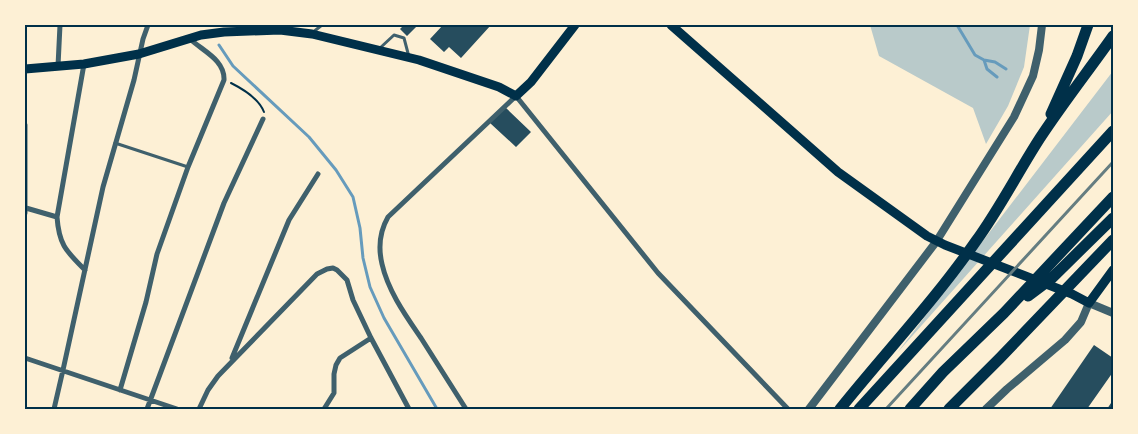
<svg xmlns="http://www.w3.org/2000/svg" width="1138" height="434" viewBox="0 0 1138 434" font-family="'DejaVu Sans',sans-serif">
  <rect width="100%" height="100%" fill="#fdf0d5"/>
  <path fill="#b9caca" d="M 870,25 L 1030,25 L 1024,67 L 1008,106 L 986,144 L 973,108 L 879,56 Z
    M 1113,71 L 1113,111 L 897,353 Z"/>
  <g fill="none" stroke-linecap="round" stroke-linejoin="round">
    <path stroke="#669bbc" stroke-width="3" d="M 957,25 L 975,55 L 984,60 L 995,62 L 1006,69
      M 219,45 L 233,66 L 309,137 L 336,170 L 353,197 L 360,228 L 363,258 L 370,287 L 384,318 L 437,409
      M 984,60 L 987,69 L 997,77"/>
  </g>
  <path fill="#264d5e" d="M 404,25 L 418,25 L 407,36 L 400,29 Z
    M 443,25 L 491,25 L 461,58 L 449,47 L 444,52 L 430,39 Z
    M 505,107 L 531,132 L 516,147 L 490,123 Z
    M 1094,345 L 1113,358 L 1113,372 L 1087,409 L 1050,409 Z
    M 1113,400 L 1113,409 L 1107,409 Z"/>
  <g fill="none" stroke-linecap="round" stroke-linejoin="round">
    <path stroke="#003049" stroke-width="2" d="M 231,83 C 243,89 259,99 264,112"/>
    <path stroke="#3f606c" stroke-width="3" d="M 312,33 L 322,25
      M 380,48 L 394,35 L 404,38 L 409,57
      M 115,143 L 188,167"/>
    <path stroke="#3f606c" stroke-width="5" d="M 58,66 L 60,25
      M 25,125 L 25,213
      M 26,208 L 57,217 L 84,64
      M 57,217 C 59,245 66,251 85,270
      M 25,358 L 177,409
      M 232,358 L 289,220 L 318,174
      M 120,390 L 146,302 L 157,254 L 188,167 L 224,80 C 225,60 203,51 190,39
      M 54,409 L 63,370 L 103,187 L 134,80 L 143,39 L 148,25
      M 147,409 L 224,203 L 263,119
      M 199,409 L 208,390 L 218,376 L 317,274 L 327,269 L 333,268 L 337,270 L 347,280 L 353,300 L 371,338 L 409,409
      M 324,409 L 334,393 L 334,374 L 336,365 L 340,358 L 371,338
      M 466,409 C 451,385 436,362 421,338 C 406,316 388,291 382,264 C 378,247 380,231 388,217 L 516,96 L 658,273 L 788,409"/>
    <path stroke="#3f606c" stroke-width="8" d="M 809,409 L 936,242 L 1014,117 L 1033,76 L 1039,50 L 1042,25
      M 986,409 L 1007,389 L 1065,340 L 1081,322 L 1089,303 L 1113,313"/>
    <path stroke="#003049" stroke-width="9" d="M 671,25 L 838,172 L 927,236 L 945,245 L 1072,294 L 1089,303 L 1113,270
      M 25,69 L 84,64 L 139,54 L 201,35 L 224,32 L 280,30 L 312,34 L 419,60 L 499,87 L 516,96 L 531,82 L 575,25"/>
    <path stroke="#003049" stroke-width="11" d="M 1051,114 L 1077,56 L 1088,25
      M 1028,296 L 1052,278 L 1113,218
      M 840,409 C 885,353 935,300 976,241 C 1000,208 1018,172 1040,138 C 1063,103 1089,70 1113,36
      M 859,409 L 1113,131
      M 910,409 L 943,372 L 1004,313 L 1113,197
      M 949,409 L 1000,358 L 1113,240"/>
    <path stroke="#657d81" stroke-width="3" d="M 886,409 L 1113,162"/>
  </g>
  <rect width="1138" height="434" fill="none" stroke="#fdf0d5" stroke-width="52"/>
  <rect x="26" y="26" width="1086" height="382" fill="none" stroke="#003049" stroke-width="2"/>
</svg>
